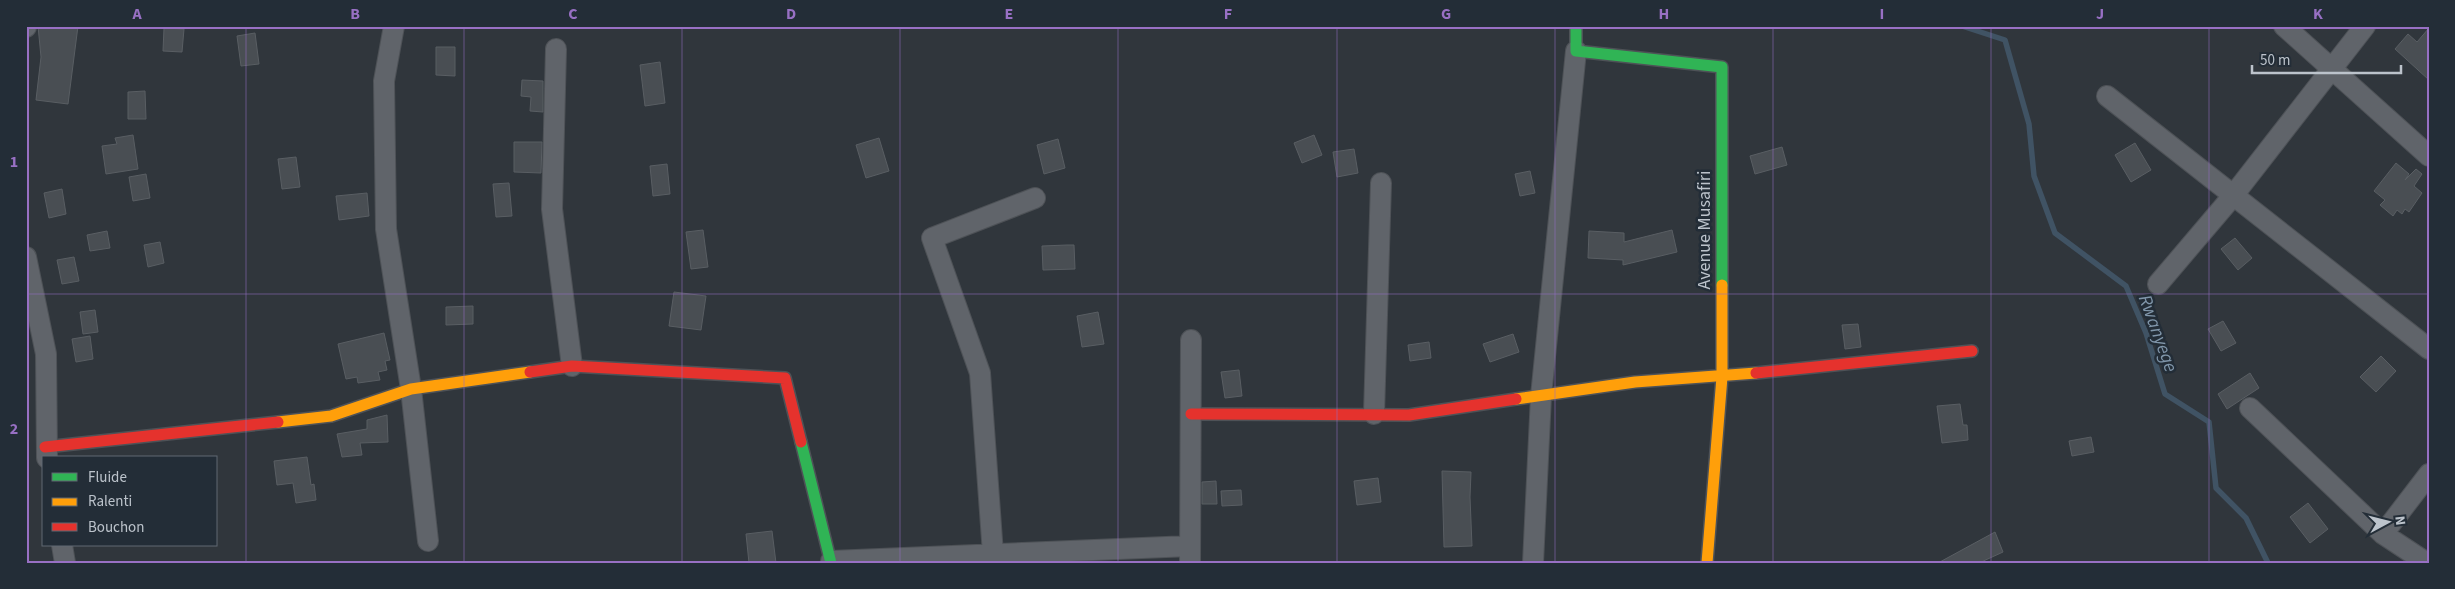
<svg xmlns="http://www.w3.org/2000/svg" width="2455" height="589" viewBox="0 0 2455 589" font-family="'Source Sans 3',sans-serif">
  <rect width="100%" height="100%" fill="#30363c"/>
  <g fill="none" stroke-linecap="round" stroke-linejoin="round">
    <path stroke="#405364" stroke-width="5.5" d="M 1962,26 L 2005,40 L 2029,124 L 2034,176 L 2055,233 L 2126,286 L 2146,333 L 2165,394 L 2209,422 L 2216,488 L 2246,518 L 2268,563"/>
  </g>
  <path fill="#494e53" stroke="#595e63" d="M 38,26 L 78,26 L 68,104 L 36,100 L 41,57 Z
    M 164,28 L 184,29 L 182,52 L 163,51 Z
    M 2429,28 L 2429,80 L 2395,49 L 2408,34 L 2417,42 Z
    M 255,33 L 259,64 L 241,66 L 237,36 Z
    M 436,47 L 455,47 L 455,76 L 436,75 Z
    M 660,62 L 665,103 L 645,106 L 640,65 Z
    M 522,80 L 543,81 L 543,112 L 530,111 L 531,97 L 521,96 Z
    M 145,91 L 146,119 L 128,119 L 128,92 Z
    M 133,135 L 138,169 L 106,174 L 102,146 L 117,144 L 115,138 Z
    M 1314,135 L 1322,155 L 1302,163 L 1294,143 Z
    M 879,138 L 889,171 L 866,178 L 856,145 Z
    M 1058,139 L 1065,168 L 1044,174 L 1037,145 Z
    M 514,142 L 542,142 L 541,173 L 514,172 Z
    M 2135,143 L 2151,170 L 2131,182 L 2115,155 Z
    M 1782,147 L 1787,165 L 1755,174 L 1750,156 Z
    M 1354,149 L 1358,173 L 1337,177 L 1333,152 Z
    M 296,157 L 300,187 L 282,189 L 278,159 Z
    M 2396,163 L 2409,174 L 2405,180 L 2416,169 L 2422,174 L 2414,186 L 2422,193 L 2409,212 L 2405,209 L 2402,214 L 2397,210 L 2393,216 L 2380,205 L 2385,200 L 2374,191 Z
    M 667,164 L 670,194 L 653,196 L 650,166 Z
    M 1530,171 L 1535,193 L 1520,196 L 1515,174 Z
    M 146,174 L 150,198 L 133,201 L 129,177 Z
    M 509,183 L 512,216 L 496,217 L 493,184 Z
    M 62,189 L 66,214 L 49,218 L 44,193 Z
    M 367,193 L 369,216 L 339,220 L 336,196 Z
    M 703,230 L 708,267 L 691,269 L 686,232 Z
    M 1672,230 L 1677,252 L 1623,265 L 1623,260 L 1588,258 L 1589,231 L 1624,233 L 1624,242 Z
    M 107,231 L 110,248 L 90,251 L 87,235 Z
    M 2235,238 L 2252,258 L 2238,270 L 2221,249 Z
    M 160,242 L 164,263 L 148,267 L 144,245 Z
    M 1067,245 L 1074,245 L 1075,269 L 1043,270 L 1042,246 Z
    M 74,257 L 79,281 L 62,284 L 57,260 Z
    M 674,292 L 706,296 L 701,330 L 669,326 Z
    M 473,306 L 473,324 L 446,325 L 446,307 Z
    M 95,310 L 98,332 L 83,334 L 80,312 Z
    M 1098,312 L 1104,344 L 1082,347 L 1077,316 Z
    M 2223,321 L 2236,343 L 2221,351 L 2208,329 Z
    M 1858,324 L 1861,347 L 1845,349 L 1842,325 Z
    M 384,333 L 390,360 L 385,361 L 387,370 L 378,372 L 380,380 L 358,383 L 357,377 L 346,379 L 338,344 Z
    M 1513,334 L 1519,352 L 1490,362 L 1483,344 Z
    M 90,336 L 93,359 L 76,362 L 72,339 Z
    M 1429,342 L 1431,358 L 1410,361 L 1408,345 Z
    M 2381,356 L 2396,371 L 2376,392 L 2360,377 Z
    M 1239,370 L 1242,396 L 1225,398 L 1221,372 Z
    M 2250,373 L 2259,388 L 2227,409 L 2218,394 Z
    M 1960,404 L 1963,425 L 1967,425 L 1968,440 L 1942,443 L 1937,406 Z
    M 387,415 L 388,442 L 360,443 L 362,455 L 342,457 L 337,434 L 367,429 L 367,420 Z
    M 2091,437 L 2094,452 L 2072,456 L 2069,441 Z
    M 307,457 L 311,485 L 314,484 L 316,500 L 296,503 L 293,483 L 277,485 L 274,461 Z
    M 1442,471 L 1471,472 L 1470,497 L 1472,546 L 1444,547 Z
    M 1378,478 L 1381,502 L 1357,505 L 1354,481 Z
    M 1216,481 L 1217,504 L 1202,504 L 1202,482 Z
    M 1241,490 L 1242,505 L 1222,506 L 1221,491 Z
    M 2308,503 L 2328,529 L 2310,543 L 2290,517 Z
    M 772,531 L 776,563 L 749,563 L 746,534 Z
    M 1995,532 L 2003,552 L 1979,563 L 1938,563 Z"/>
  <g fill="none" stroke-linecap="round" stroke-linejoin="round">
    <g stroke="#4e5257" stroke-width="22">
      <path id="street" d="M 394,26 L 384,81 L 386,229 L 411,389 L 428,541
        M 2284,26 L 2429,156
        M 26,27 L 26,26
        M 556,49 L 552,209 L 572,366
        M 2107,96 L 2429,349
        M 26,257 L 46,354 L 47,458
        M 2158,284 L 2232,197 L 2365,26
        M 2250,408 L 2383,534 L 2427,563
        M 1374,414 L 1381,183
        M 2383,534 L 2429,474
        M 62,545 L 65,563
        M 993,554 L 980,373 L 932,238 L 1035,198
        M 831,561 L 1190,546
        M 1190,563 L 1191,340
        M 1533,563 L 1541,396 L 1576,51"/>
    </g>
    <g stroke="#4e5257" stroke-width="14">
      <path id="fast" d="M 1576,26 L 1576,51 L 1722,67 L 1722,285
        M 801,442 L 831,563"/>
    </g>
    <g stroke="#4e5257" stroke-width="14">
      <path id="slow" d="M 1516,399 L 1635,382 L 1756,373
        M 278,422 L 331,416 L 411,389 L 530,372
        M 1707,563 L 1722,377 L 1722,285"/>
    </g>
    <g stroke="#4e5257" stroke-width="14">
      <path id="jam" d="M 530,372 L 572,366 L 785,378 L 801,442
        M 1756,373 L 1972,351
        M 1191,414 L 1409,415 L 1516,399
        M 45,447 L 278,422"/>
    </g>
    <use href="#street" stroke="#60646a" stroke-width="20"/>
    <use href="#fast" stroke="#30b455" stroke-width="11"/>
    <use href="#slow" stroke="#ff9f0a" stroke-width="11"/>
    <use href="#jam" stroke="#e5322d" stroke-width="11"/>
  </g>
  <path fill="none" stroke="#9870c4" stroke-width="1" stroke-opacity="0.55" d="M 246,26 L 246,563M 464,26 L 464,563M 682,26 L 682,563M 900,26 L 900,563M 1118,26 L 1118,563M 1337,26 L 1337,563M 1555,26 L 1555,563M 1773,26 L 1773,563M 1991,26 L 1991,563M 2209,26 L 2209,563M 26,294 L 2429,294"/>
  <g text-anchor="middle" stroke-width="5" stroke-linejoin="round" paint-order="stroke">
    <g font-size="18" fill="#bcc3cb" stroke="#232d37">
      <text transform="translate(1704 230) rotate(-90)" y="6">Avenue Musafiri</text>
    </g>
    <g font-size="19" font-style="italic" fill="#8096aa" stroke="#232d37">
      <text transform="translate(2159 333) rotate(70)" y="7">Rwanyege</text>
    </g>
  </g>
  <rect width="2455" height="589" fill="none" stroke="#232d37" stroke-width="55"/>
  <rect x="42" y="456" width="175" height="90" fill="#232d37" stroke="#606972"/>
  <rect x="52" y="473" width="25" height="8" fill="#30b455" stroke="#606972"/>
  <text x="88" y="482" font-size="15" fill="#bcc3cb">Fluide</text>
  <rect x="52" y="498" width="25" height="8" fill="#ff9f0a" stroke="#606972"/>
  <text x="88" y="506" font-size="15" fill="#bcc3cb">Ralenti</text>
  <rect x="52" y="523" width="25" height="8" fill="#e5322d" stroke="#606972"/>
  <text x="88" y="532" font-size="15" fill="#bcc3cb">Bouchon</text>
  <g transform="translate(2388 522) rotate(83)" stroke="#232d37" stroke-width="4" paint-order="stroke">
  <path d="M0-4L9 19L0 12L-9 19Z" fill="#bcc3cb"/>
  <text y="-8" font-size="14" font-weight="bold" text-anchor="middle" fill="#bcc3cb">N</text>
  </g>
  <path d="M2252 65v8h149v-8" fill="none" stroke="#bcc3cb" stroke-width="2.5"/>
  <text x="2260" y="65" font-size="15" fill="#bcc3cb" stroke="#232d37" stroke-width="4" paint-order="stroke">50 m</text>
  <rect x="28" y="28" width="2400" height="534" fill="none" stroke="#9870c4" stroke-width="2"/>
  <g font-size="16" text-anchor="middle" font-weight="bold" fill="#9870c4">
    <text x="137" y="19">A</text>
    <text x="355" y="19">B</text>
    <text x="573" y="19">C</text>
    <text x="791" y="19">D</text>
    <text x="1009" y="19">E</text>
    <text x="1228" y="19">F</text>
    <text x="1446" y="19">G</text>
    <text x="1664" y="19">H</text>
    <text x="1882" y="19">I</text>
    <text x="2100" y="19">J</text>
    <text x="2318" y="19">K</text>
    <text x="14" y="167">1</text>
    <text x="14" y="434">2</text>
  </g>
</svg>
